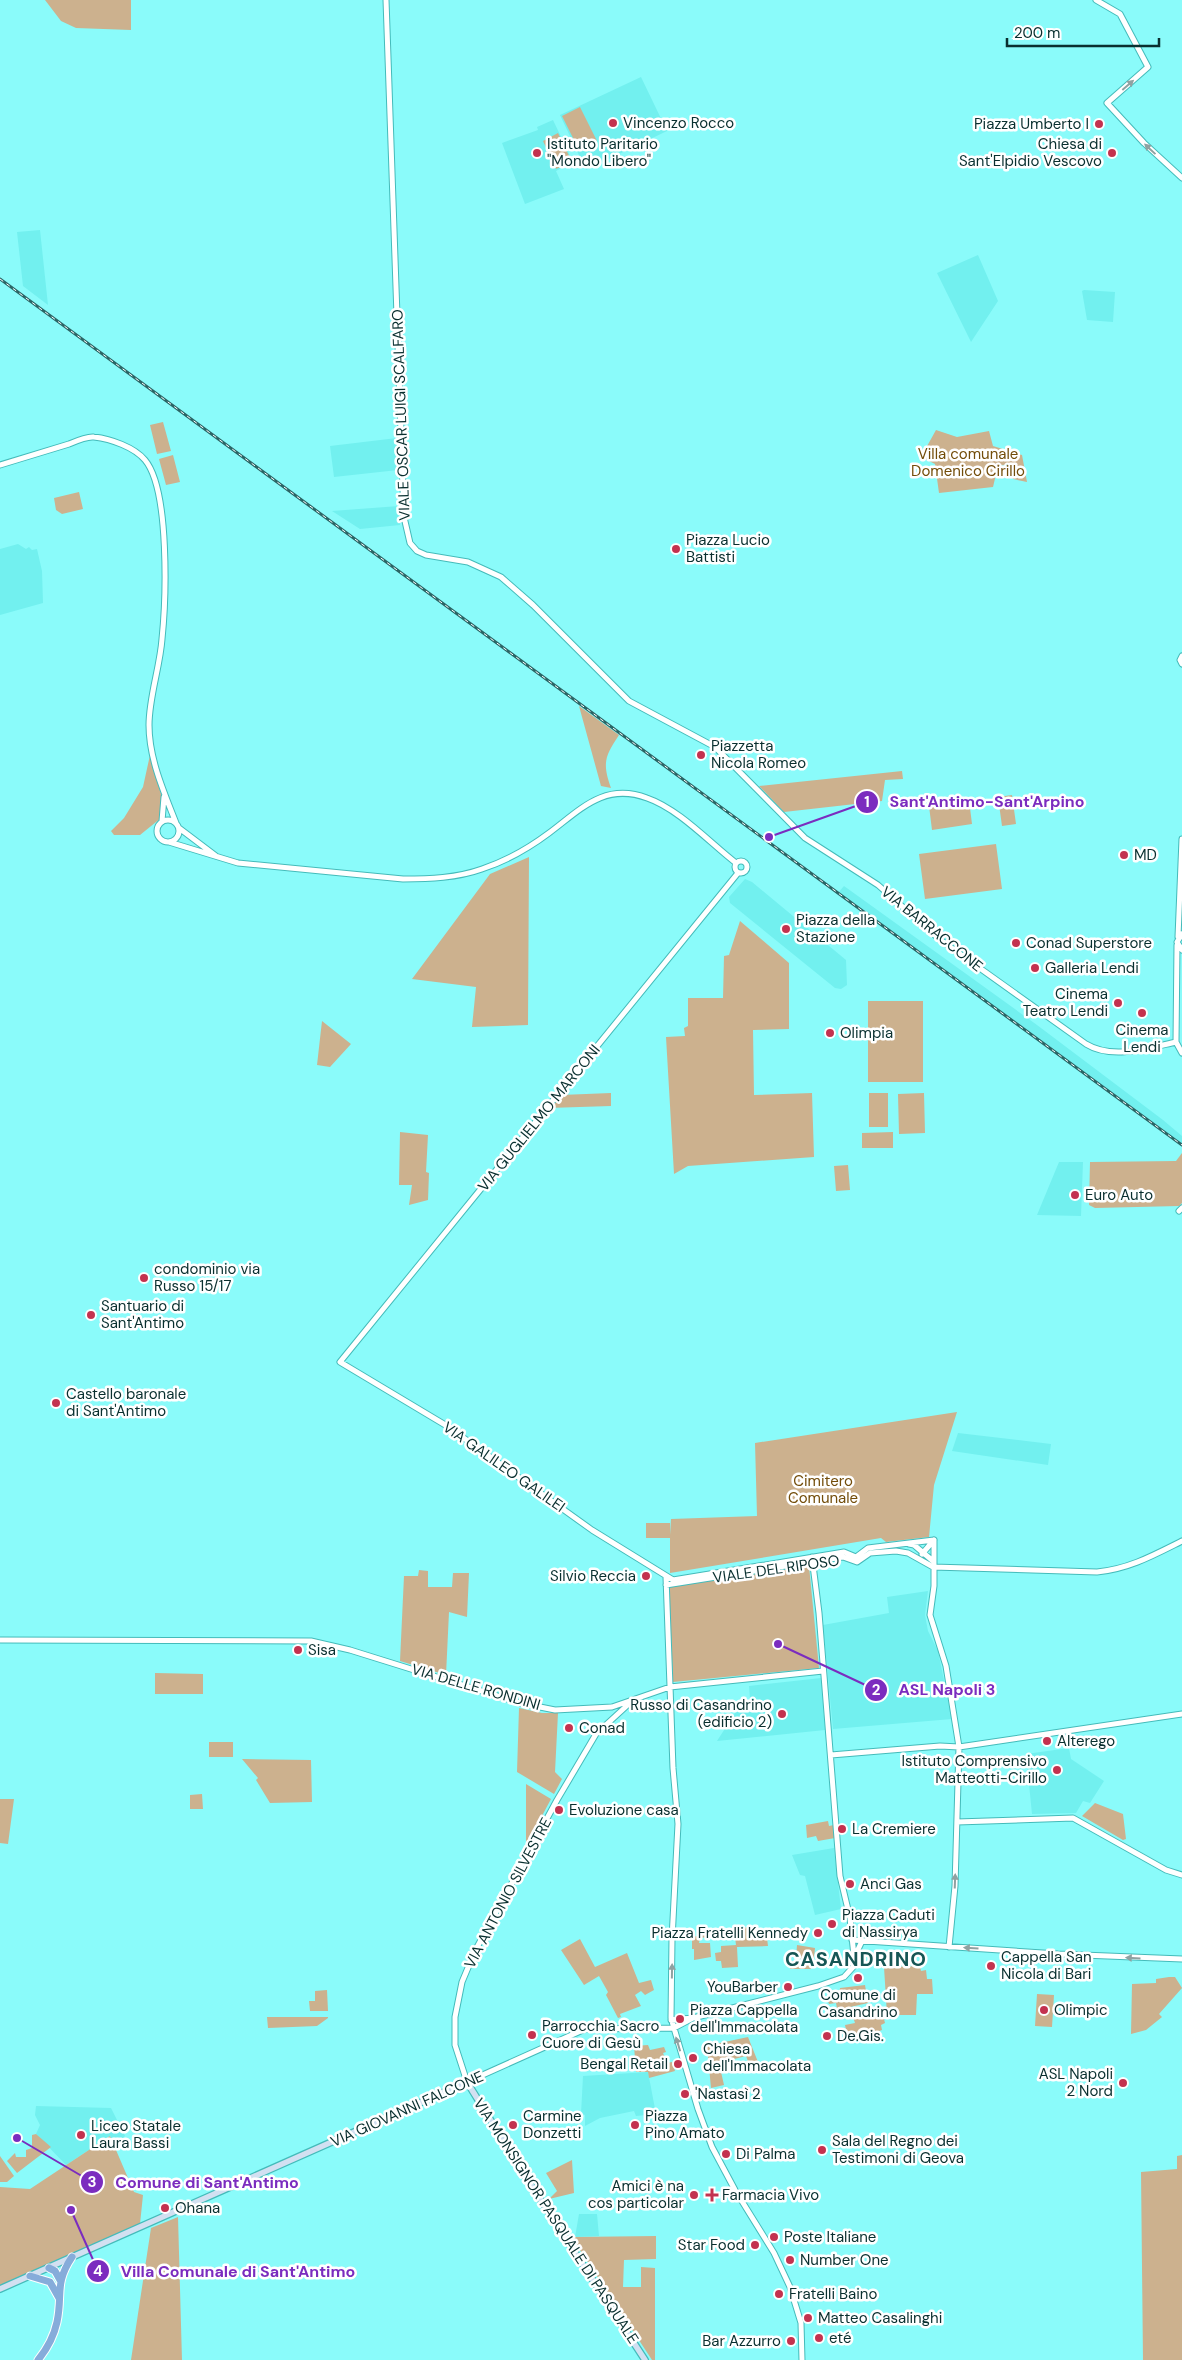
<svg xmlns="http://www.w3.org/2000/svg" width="1182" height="2360" viewBox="0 0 1182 2360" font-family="'DM Sans',sans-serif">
  <rect width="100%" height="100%" fill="#8afbfa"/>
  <path fill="#72f0ef" d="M 641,77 L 667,131 L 586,170 L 560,115 Z
    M 553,120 L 573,162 L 556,171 L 564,189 L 525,204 L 502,143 L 538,130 L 537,127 Z
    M 40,230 L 48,305 L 23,286 L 17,232 Z
    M 978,255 L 998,301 L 971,342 L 937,273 Z
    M 1084,290 L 1115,292 L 1113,322 L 1087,320 L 1082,291 Z
    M 397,438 L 398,470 L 334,477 L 330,446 Z
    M 399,506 L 400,525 L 360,529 L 332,511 Z
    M 18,544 L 26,549 L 29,547 L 32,550 L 37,549 L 42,571 L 43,603 L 0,615 L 0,549 Z
    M 745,879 L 752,882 L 846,960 L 847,985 L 841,989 L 835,988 L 730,903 L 729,897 Z
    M 844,886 L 1037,1025 L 1163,1120 L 1182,1136 L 1182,1146 L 837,894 Z
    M 1059,1162 L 1083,1162 L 1081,1216 L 1037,1215 Z
    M 958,1433 L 1051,1444 L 1048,1465 L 952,1451 Z
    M 928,1591 L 925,1615 L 928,1631 L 938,1651 L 952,1719 L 833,1729 L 823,1625 L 889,1613 L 887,1597 Z
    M 821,1678 L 825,1730 L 717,1741 L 735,1713 L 750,1699 L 749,1686 Z
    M 1069,1748 L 1071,1759 L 1104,1781 L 1090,1803 L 1083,1801 L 1076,1813 L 1032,1814 L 1026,1754 Z
    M 834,1848 L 841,1909 L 815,1915 L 805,1876 L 800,1875 L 792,1855 Z
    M 648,2072 L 656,2114 L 636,2116 L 634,2111 L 600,2118 L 585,2126 L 585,2115 L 581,2114 L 583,2076 Z
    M 36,2106 L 111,2108 L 125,2136 L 116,2145 L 110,2136 L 66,2165 L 36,2134 L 40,2125 L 35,2115 Z
    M 579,2214 L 597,2214 L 599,2236 L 575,2237 Z"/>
  <path fill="#ccb18e" d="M 45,0 L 131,0 L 131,30 L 76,28 L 61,21 Z
    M 580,107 L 597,141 L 579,150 L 562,116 Z
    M 558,133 L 572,162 L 556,169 L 543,141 Z
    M 163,422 L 171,451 L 157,454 L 150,425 Z
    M 936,430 L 957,437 L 989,431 L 993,446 L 1022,455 L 1027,482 L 1013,479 L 1010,464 L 998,466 L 993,487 L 939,493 L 935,464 L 921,457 Z
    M 173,455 L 180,482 L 166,485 L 159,459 Z
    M 79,492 L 83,509 L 62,514 L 56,510 L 54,498 Z
    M 579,706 L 619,735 C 605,756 602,763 611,788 L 601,786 Z
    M 150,755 L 161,794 L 161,818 L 140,835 L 114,835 L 111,831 L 124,818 L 143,787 Z
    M 902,771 L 903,779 L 885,780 L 882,801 L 784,812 L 759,786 Z
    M 1012,795 L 1016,824 L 1002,826 L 998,797 Z
    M 969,800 L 972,824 L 932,830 L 929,806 Z
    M 996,844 L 1002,889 L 925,899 L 919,854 Z
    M 529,857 L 528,1025 L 472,1027 L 476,987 L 412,979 L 490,874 Z
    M 740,921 L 789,963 L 789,1029 L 753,1030 L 754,1095 L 812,1093 L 814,1157 L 688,1166 L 674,1174 L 666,1037 L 685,1036 L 684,1028 L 688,1026 L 688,998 L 723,998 L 724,956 L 729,955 Z
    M 868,1001 L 923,1001 L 923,1082 L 868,1082 Z
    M 322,1021 L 351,1044 L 330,1067 L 317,1065 Z
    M 611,1093 L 611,1106 L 548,1108 L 561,1095 Z
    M 869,1093 L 888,1093 L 888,1127 L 869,1127 Z
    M 924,1093 L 925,1133 L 899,1134 L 898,1094 Z
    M 400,1132 L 428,1135 L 426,1172 L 429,1173 L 428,1200 L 409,1205 L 412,1185 L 399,1185 Z
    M 893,1132 L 893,1148 L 862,1148 L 862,1133 Z
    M 1182,1153 L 1182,1203 L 1179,1206 L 1095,1208 L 1089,1205 L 1090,1162 L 1176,1161 Z
    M 848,1165 L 850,1190 L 836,1191 L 834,1166 Z
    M 957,1412 L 934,1485 L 929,1537 L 886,1542 L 881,1538 L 670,1573 L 670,1538 L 646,1538 L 646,1523 L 670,1523 L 670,1535 L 671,1519 L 757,1516 L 755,1443 Z
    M 809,1566 L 819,1668 L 673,1682 L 669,1587 Z
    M 419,1570 L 428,1571 L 428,1587 L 452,1587 L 453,1573 L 469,1573 L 467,1617 L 449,1612 L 446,1675 L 400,1661 L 404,1576 L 418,1576 Z
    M 155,1673 L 203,1674 L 203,1694 L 155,1694 Z
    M 519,1708 L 542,1713 L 558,1713 L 555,1772 L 562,1779 L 554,1794 L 517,1772 Z
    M 209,1742 L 233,1742 L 233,1757 L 209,1757 Z
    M 242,1759 L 311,1760 L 312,1802 L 270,1803 L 256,1780 L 258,1778 Z
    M 526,1784 L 551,1799 L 526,1846 Z
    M 202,1794 L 203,1809 L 190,1809 L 190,1795 Z
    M 0,1799 L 14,1799 L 8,1844 L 0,1843 Z
    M 1095,1803 L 1123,1814 L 1126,1839 L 1123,1840 L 1082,1816 Z
    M 828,1821 L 829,1826 L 834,1825 L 835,1838 L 818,1841 L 816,1836 L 807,1838 L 806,1825 Z
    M 757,1926 L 759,1939 L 767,1938 L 768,1946 L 737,1947 L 738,1967 L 722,1968 L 721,1961 L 716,1961 L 715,1953 L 721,1952 L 721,1946 L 736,1945 L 734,1929 Z
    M 709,1934 L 709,1937 L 700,1938 L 699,1943 L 710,1943 L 711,1957 L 694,1960 L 694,1949 L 692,1949 L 692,1937 Z
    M 580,1939 L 595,1967 L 627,1953 L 639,1983 L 651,1980 L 654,1990 L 645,1995 L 641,1991 L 635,1995 L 641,2006 L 620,2014 L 621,2017 L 618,2018 L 606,1995 L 608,1992 L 599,1976 L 584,1985 L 561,1950 Z
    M 797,1945 L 815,1948 L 814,1958 L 796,1959 Z
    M 791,1961 L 811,1962 L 811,1969 L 790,1969 Z
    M 920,1966 L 921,1971 L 926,1970 L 927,1979 L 932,1979 L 933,1994 L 917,1994 L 916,2015 L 887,2015 L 884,1967 Z
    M 1169,1977 L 1175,1977 L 1182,1988 L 1159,2014 L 1162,2017 L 1146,2030 L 1131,2034 L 1132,1984 L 1156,1983 L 1156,1979 Z
    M 865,1985 L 868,2003 L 846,2008 L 846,2012 L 838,2014 L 836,2003 L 829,2004 L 828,2001 L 839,1997 L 840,1988 Z
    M 327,1990 L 328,2011 L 310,2011 L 309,2001 L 315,2001 L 315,1991 Z
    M 1037,1994 L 1054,1995 L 1052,2027 L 1035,2026 Z
    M 882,2011 L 885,2023 L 881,2025 L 882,2030 L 871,2034 L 870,2031 L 848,2039 L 845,2025 L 855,2023 L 853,2017 Z
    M 267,2017 L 328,2017 L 328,2018 L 317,2026 L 268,2028 Z
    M 748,2037 L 758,2062 L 749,2064 L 746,2056 L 719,2063 L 724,2085 L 711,2088 L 708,2056 L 705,2050 L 706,2046 Z
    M 648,2045 L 650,2050 L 664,2047 L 666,2052 L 663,2053 L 667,2063 L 672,2062 L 675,2071 L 649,2078 L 648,2072 L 636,2072 L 634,2046 Z
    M 36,2134 L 51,2147 L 17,2173 L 7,2161 L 15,2153 L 16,2157 L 26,2157 L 26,2150 L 32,2148 L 32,2135 Z
    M 110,2136 L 134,2192 L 143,2195 L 140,2224 L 0,2286 L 0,2187 L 30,2189 Z
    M 1182,2155 L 1182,2360 L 1143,2360 L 1141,2172 L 1177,2169 L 1177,2156 Z
    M 0,2156 L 14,2176 L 7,2182 L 0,2182 Z
    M 572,2160 L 574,2193 L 549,2199 L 557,2191 L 546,2173 Z
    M 178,2217 L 182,2360 L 131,2360 L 151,2228 Z
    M 656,2236 L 656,2259 L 624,2260 L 623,2287 L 641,2287 L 641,2267 L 655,2268 L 655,2360 L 652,2360 L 574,2241 L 574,2237 Z"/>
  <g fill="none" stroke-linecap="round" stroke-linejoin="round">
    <g stroke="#44bbba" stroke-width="7">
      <path id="tertiary" d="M 386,0 L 404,517 L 410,543 L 417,551 L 426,555 L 468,562 L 501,577 L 533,605 L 629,701 L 715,747 L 805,838 L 878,885 L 939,939 L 1086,1044 C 1112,1060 1149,1048 1176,1042
        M 1096,0 L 1120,14 L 1148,67 L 1107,103 L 1144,143 L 1182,178
        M 0,465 C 23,458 46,451 69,444 C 76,441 87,436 94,437 C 111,439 134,447 145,460 C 170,490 166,600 162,639 C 160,667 149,697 149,725 C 149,759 164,792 176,823
        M 1182,656 L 1180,660 L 1182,664
        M157 831a11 11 0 1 1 22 0a11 11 0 1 1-22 0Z
        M 162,821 L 164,797
        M 179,828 L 216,856
        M 169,842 L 238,863 L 403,879 C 429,879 457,878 482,869 C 506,861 529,848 549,833 C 580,810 604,782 647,798 C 679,809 710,843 736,863
        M735 867a6 6 0 1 1 12 0a6 6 0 1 1-12 0Z
        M 738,873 L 340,1362 L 447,1426 L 592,1530 L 673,1580 L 844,1552 L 856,1557 L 868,1548 L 934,1540
        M 1182,934 L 1177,942 L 1182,950
        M 1178,937 L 1182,839
        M 1177,945 L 1176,1042 L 1182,1053
        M 1179,1211 L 1182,1208
        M 934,1540 L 934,1586 L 930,1615 L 946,1666 L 959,1747 L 955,1886 L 949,1947
        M 909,1544 L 914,1545 L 933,1561
        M 922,1554 L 934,1540
        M 666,1577 L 673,1768 L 678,1824 L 672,1939 L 671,2018 L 698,2109 L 712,2147 L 735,2190 L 774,2253 L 790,2287 L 801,2323 L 802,2360
        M 666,1585 L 843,1557 L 857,1562 L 870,1553 L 896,1551 L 908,1553 L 933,1567 L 1097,1572 C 1129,1569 1154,1555 1182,1541
        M 0,1640 L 311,1641 L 350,1650 L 520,1703 L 555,1710 L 612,1707 L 670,1687 L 823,1671
        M 632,1701 L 596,1734 L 557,1800 L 475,1951 L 462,1982 L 455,2017 L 455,2045 L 467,2082 L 585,2029 L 674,2028 L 693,2018
        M 831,1755 L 940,1746 L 959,1747 L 1182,1714
        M 957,1822 L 1073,1818 L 1166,1870 L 1182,1875
        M 852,1940 L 1058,1954 L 1182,1959
        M 854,1958 L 862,1941
        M 671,2020 L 693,2018 L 818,1986 L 844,1977 L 855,1965 L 850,1918 L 840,1876 L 819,1613 L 812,1557"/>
    </g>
    <g stroke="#44bbba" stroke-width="8">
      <path id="secondary" d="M 0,2289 L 467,2082 L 529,2182 L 645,2360"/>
    </g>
    <g stroke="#fff" stroke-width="9">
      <path id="trunk" d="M 49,2268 L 55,2271 L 60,2280
        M 30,2276 L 50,2282 L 59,2298
        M 38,2360 C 47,2349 54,2336 57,2322 C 63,2294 54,2284 72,2257"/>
    </g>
    <use href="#tertiary" stroke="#fff" stroke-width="5"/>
    <use href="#secondary" stroke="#d2e0f1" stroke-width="5.5"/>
    <use href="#trunk" stroke="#86acda" stroke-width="7"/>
    <g stroke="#2b6565" stroke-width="3">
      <path id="rail" d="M 0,279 L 1182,1145"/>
    </g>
    <use href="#rail" stroke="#fff" stroke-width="1" stroke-dasharray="4" stroke-linecap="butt"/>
  </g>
  <defs><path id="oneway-solid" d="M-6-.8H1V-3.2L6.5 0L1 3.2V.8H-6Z" transform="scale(1.25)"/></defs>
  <g fill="#90a1a1">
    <use href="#oneway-solid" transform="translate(1128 85) rotate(-41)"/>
    <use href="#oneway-solid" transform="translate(1150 149) rotate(-137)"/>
    <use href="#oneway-solid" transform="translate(955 1881) rotate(-88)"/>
    <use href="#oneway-solid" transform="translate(971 1948) rotate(-176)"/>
    <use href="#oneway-solid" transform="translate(1133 1958) rotate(-177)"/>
    <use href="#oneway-solid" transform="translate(672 1971) rotate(-89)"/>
    <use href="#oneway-solid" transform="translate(678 2044) rotate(-107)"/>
  </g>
  <g fill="#c3324f" stroke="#fff" stroke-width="2">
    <circle cx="613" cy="123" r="5"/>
    <circle cx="1099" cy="124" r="5"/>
    <circle cx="537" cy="153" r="5"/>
    <circle cx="1112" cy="153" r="5"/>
    <circle cx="676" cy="549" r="5"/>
    <circle cx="701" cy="755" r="5"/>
    <circle cx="1124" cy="855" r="5"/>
    <circle cx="786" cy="929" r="5"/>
    <circle cx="1016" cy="943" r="5"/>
    <circle cx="1035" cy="968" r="5"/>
    <circle cx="1118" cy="1003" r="5"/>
    <circle cx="1142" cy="1013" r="5"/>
    <circle cx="830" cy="1033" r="5"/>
    <circle cx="1075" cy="1195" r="5"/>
    <circle cx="144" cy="1278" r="5"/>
    <circle cx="91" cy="1315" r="5"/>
    <circle cx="56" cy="1403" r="5"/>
    <circle cx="646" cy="1576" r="5"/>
    <circle cx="298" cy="1650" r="5"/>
    <circle cx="782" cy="1714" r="5"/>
    <circle cx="569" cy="1728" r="5"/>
    <circle cx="1047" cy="1741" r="5"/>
    <circle cx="1057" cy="1770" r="5"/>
    <circle cx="559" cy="1810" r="5"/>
    <circle cx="842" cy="1829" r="5"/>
    <circle cx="850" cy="1884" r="5"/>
    <circle cx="832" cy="1924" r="5"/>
    <circle cx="818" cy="1933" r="5"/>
    <circle cx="991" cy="1966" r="5"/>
    <circle cx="858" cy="1978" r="5"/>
    <circle cx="788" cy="1987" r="5"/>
    <circle cx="1044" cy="2010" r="5"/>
    <circle cx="680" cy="2019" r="5"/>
    <circle cx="532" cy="2035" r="5"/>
    <circle cx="827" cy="2036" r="5"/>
    <circle cx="693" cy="2058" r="5"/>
    <circle cx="678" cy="2064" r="5"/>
    <circle cx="1123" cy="2083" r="5"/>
    <circle cx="685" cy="2094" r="5"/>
    <circle cx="513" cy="2125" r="5"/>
    <circle cx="635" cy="2125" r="5"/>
    <circle cx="81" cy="2135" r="5"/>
    <circle cx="822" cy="2150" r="5"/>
    <circle cx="726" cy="2154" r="5"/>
    <circle cx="694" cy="2195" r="5"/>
    <path d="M709.5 2187.5h5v5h5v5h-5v5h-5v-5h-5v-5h5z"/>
    <circle cx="165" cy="2208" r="5"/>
    <circle cx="774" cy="2237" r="5"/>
    <circle cx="755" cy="2245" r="5"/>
    <circle cx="790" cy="2260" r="5"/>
    <circle cx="779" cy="2294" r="5"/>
    <circle cx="808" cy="2318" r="5"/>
    <circle cx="819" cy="2338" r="5"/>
    <circle cx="791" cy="2341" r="5"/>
  </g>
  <g text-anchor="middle" stroke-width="5" stroke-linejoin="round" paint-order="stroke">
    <g font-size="15" fill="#092f2f" stroke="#fff" text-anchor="start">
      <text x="623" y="128">Vincenzo Rocco</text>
      <text x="1089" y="129" text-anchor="end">Piazza Umberto I</text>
      <text x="547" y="149">Istituto Paritario<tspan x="547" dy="17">"Mondo Libero"</tspan></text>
      <text x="1102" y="149" text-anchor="end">Chiesa di<tspan x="1102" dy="17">Sant'Elpidio Vescovo</tspan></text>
      <text x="686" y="545">Piazza Lucio<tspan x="686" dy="17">Battisti</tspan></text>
      <text x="711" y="751">Piazzetta<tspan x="711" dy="17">Nicola Romeo</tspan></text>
      <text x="1134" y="860">MD</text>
      <text x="796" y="925">Piazza della<tspan x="796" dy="17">Stazione</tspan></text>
      <text x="1026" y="948">Conad Superstore</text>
      <text x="1045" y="973">Galleria Lendi</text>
      <text x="1108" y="999" text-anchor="end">Cinema<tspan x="1108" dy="17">Teatro Lendi</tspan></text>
      <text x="1142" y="1035" text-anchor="middle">Cinema<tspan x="1142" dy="17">Lendi</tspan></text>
      <text x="840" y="1038">Olimpia</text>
      <text x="1085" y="1200">Euro Auto</text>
      <text x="154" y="1274">condominio via<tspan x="154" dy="17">Russo 15/17</tspan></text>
      <text x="101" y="1311">Santuario di<tspan x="101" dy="17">Sant'Antimo</tspan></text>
      <text x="66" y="1399">Castello baronale<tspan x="66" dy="17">di Sant'Antimo</tspan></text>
      <text x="636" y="1581" text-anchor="end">Silvio Reccia</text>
      <text x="308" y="1655">Sisa</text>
      <text x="772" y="1710" text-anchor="end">Russo di Casandrino<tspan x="772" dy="17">(edificio 2)</tspan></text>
      <text x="579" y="1733">Conad</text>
      <text x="1057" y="1746">Alterego</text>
      <text x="1047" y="1766" text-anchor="end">Istituto Comprensivo<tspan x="1047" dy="17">Matteotti-Cirillo</tspan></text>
      <text x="569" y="1815">Evoluzione casa</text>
      <text x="852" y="1834">La Cremiere</text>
      <text x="860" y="1889">Anci Gas</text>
      <text x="842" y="1920">Piazza Caduti<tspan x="842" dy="17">di Nassirya</tspan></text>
      <text x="808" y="1938" text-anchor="end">Piazza Fratelli Kennedy</text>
      <text x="1001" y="1962">Cappella San<tspan x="1001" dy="17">Nicola di Bari</tspan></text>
      <text x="778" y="1992" text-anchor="end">YouBarber</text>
      <text x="858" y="2000" text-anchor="middle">Comune di<tspan x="858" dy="17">Casandrino</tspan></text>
      <text x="690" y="2015">Piazza Cappella<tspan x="690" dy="17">dell'Immacolata</tspan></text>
      <text x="1054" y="2015">Olimpic</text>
      <text x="542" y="2031">Parrocchia Sacro<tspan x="542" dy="17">Cuore di Gesù</tspan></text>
      <text x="837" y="2041">De.Gis.</text>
      <text x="703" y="2054">Chiesa<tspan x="703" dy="17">dell'Immacolata</tspan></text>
      <text x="668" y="2069" text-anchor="end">Bengal Retail</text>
      <text x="1113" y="2079" text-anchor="end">ASL Napoli<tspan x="1113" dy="17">2 Nord</tspan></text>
      <text x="695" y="2099">'Nastasì 2</text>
      <text x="523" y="2121">Carmine<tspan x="523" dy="17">Donzetti</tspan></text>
      <text x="645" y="2121">Piazza<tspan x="645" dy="17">Pino Amato</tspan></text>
      <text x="91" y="2131">Liceo Statale<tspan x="91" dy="17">Laura Bassi</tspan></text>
      <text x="832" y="2146">Sala del Regno dei<tspan x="832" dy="17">Testimoni di Geova</tspan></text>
      <text x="736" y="2159">Di Palma</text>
      <text x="684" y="2191" text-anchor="end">Amici è na<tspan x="684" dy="17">cos particolar</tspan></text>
      <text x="722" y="2200">Farmacia Vivo</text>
      <text x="175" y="2213">Ohana</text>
      <text x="784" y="2242">Poste Italiane</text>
      <text x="745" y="2250" text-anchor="end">Star Food</text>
      <text x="800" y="2265">Number One</text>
      <text x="789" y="2299">Fratelli Baino</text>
      <text x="818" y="2323">Matteo Casalinghi</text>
      <text x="829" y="2343">eté</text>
      <text x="781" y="2346" text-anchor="end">Bar Azzurro</text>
    </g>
    <g font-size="15" fill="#092f2f" stroke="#fff">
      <text transform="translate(401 415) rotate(-92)" y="5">VIALE OSCAR LUIGI SCALFARO</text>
      <text transform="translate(932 929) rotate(39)" y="5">VIA BARRACCONE</text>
      <text transform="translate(539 1118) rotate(-51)" y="5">VIA GUGLIELMO MARCONI</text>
      <text transform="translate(504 1467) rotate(35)" y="5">VIA GALILEO GALILEI</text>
      <text transform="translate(776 1569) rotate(-8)" y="5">VIALE DEL RIPOSO</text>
      <text transform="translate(476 1687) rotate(16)" y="5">VIA DELLE RONDINI</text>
      <text transform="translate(508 1893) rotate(-62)" y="5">VIA ANTONIO SILVESTRE</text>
      <text transform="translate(407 2109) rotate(-24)" y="5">VIA GIOVANNI FALCONE</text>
      <text transform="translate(556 2221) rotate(57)" y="5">VIA MONSIGNOR PASQUALE DI PASQUALE</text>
    </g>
    <g font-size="15" fill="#734d0a" stroke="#fff">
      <text x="968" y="459">Villa comunale<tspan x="968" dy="17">Domenico Cirillo</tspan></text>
      <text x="823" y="1486">Cimitero<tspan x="823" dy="17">Comunale</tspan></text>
    </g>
    <g font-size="20" font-weight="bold" letter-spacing="1" fill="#165655" stroke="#fff">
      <text x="856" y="1966">CASANDRINO</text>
    </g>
  </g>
  <path fill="none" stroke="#7b2cbf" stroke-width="2" d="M769 837L867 802M778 1644L876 1690M17 2138L92 2182M71 2210L98 2271"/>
  <g fill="#7b2cbf" stroke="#fff" stroke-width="2">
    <circle cx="769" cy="837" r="5"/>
    <circle cx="778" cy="1644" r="5"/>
    <circle cx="17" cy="2138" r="5"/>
    <circle cx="71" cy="2210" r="5"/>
    <circle cx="867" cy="802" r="12"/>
    <circle cx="876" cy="1690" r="12"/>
    <circle cx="92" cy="2182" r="12"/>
    <circle cx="98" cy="2271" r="12"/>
  </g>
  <g font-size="15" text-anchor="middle" font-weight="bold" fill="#fff">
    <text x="867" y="807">1</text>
    <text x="876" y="1695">2</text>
    <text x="92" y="2187">3</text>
    <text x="98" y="2276">4</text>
  </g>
  <g font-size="16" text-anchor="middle" font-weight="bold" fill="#7b2cbf" stroke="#fff" stroke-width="5" stroke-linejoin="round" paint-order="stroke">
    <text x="987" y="807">Sant'Antimo-Sant'Arpino</text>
    <text x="947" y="1695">ASL Napoli 3</text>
    <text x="207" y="2188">Comune di Sant'Antimo</text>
    <text x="238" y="2277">Villa Comunale di Sant'Antimo</text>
  </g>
  <path d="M1007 38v8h152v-8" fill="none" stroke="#092f2f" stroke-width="2.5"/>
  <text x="1014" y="38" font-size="15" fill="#092f2f" stroke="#ffffff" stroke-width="4" paint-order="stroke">200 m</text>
</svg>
